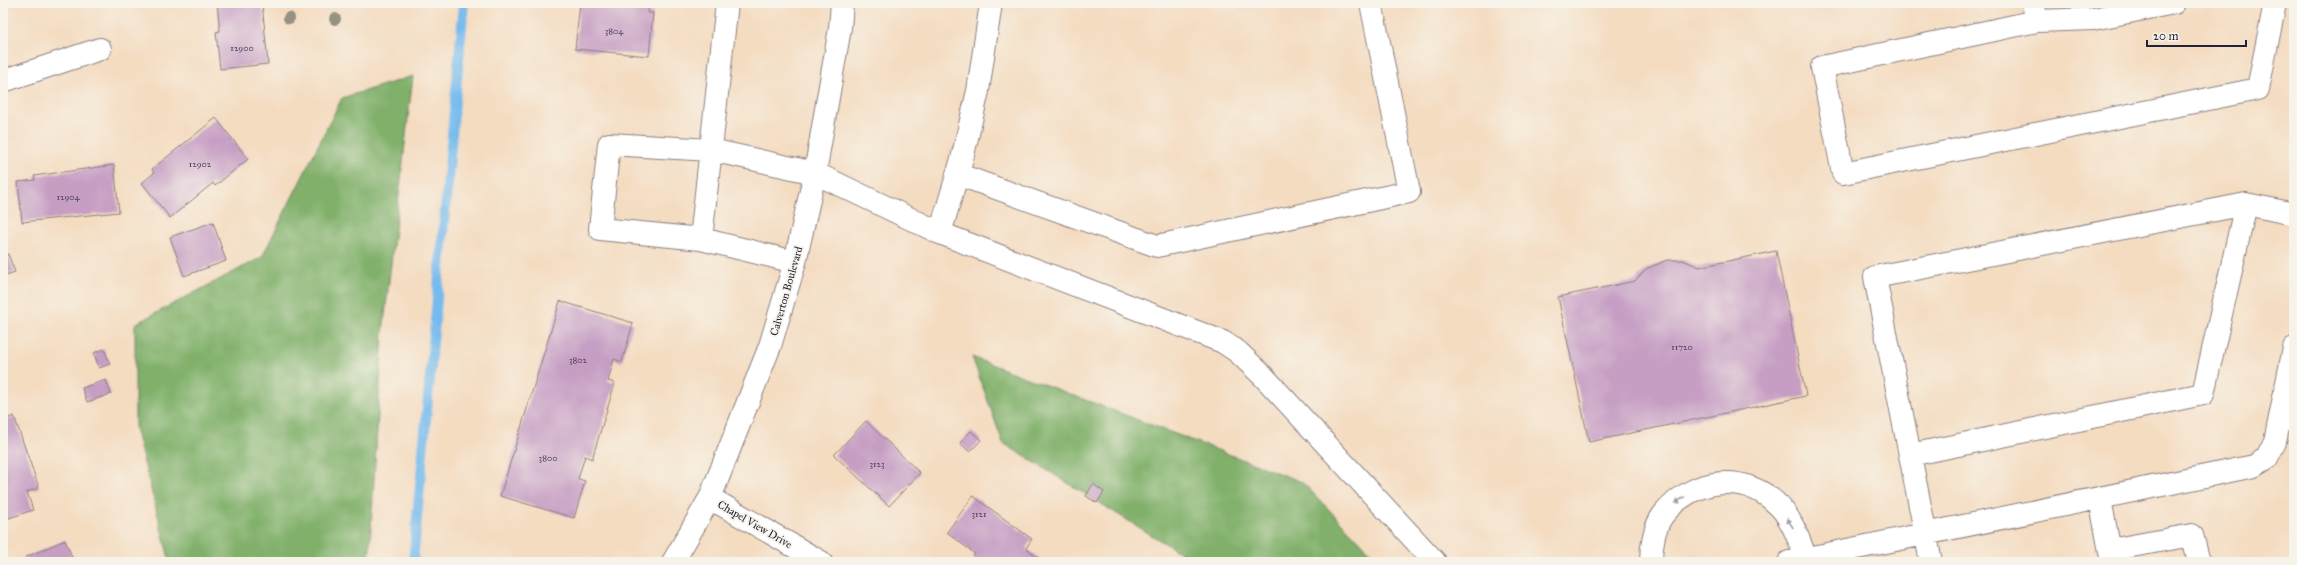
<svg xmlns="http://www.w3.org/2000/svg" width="2297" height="565" viewBox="0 0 2297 565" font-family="'IM FELL Great Primer',serif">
  <rect width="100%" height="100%" fill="#f7f3e8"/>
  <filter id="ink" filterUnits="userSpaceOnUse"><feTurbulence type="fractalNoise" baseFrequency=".025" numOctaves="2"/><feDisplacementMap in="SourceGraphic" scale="8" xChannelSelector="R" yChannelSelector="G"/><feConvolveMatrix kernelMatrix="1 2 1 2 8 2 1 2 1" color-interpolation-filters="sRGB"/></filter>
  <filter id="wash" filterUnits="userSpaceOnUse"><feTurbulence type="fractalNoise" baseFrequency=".012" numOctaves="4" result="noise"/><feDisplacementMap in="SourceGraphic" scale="16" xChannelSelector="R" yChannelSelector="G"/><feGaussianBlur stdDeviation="0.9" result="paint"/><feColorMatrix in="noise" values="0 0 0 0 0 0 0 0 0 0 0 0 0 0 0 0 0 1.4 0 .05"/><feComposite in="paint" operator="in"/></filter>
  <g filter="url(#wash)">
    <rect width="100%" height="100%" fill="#f4dcc1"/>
    <path fill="#80b06a" stroke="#516952" d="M 413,76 L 383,332 L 369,562 L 170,562 L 135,428 L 135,324 L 262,257 L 342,98 Z
      M 972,357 L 1302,482 L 1380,562 L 1195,562 L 1003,443 Z"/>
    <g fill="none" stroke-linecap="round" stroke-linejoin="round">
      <path stroke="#76bbed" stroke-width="10" d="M 413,562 L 464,3"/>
    </g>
    <g id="blocks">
      <path fill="#c69ec4" d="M 217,3 L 262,3 L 268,64 L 220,69 L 216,32 L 220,31 Z
        M 580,3 L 649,3 L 648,13 L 653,13 L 649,56 L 575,49 Z
        M 216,118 L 248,159 L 215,186 L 213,183 L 170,218 L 142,183 L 154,173 L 152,169 Z
        M 114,165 L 119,212 L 22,222 L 18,182 L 35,180 L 34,176 Z
        M 213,222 L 226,261 L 184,276 L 170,237 Z
        M 1776,251 L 1806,396 L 1589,442 L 1558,297 L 1635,281 L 1646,269 L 1667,260 L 1683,260 L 1699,267 Z
        M 8,254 L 15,272 L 3,276 L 3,256 Z
        M 560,301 L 633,323 L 622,362 L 614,359 L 608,381 L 615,383 L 592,459 L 585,456 L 578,479 L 585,481 L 574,518 L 500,496 Z
        M 104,349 L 110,364 L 99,368 L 94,353 Z
        M 106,380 L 111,394 L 87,402 L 82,388 Z
        M 14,416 L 39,488 L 27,492 L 33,510 L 3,520 L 3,420 Z
        M 866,421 L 920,473 L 889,506 L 834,455 Z
        M 971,431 L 981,440 L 970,452 L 960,443 Z
        M 1093,484 L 1104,492 L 1097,503 L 1086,496 Z
        M 973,496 L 1032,539 L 1026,548 L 1040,559 L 1038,562 L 981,562 L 973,556 L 975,554 L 947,532 Z
        M 65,540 L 74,562 L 28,562 L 26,557 Z"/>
    </g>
  </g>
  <g filter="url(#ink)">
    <use href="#blocks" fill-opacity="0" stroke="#8b7f7e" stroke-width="1"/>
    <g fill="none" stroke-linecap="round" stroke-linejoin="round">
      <g stroke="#8b7f7e" stroke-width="24">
        <path id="minor" d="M 727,3 L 701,239 L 795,262
          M 2033,3 L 2037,21
          M 2174,3 L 2093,19 L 2037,21 L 1822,67 L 1843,173 L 2258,89 L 2275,3
          M 3,81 L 100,49
          M 957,174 L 1157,246 L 1409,192 L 1371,3
          M 940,233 L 962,159 L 978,91 L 991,3
          M 701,239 L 600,229 L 609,144 L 711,150 L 815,173 L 940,233 L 1223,342 L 1238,352 L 1264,377 L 1435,562
          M 1910,455 L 2203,394 L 2246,204
          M 710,498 L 821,562
          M 2100,499 L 2112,562
          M 2110,550 L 2192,535 L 2199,562
          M 673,562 L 710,498 L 770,346 L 795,262 L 815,173 L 840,28 L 842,3
          M 1651,562 C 1651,547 1654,527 1663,515 C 1693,477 1746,471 1780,507 C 1793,521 1799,541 1806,558
          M 1789,562 L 2254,466 L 2267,458 L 2275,442 L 2294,348
          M 1931,562 L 1875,277 L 2246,204 L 2294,214"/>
      </g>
      <use href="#minor" stroke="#fff" stroke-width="22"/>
    </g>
    <g fill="#959282">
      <circle cx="289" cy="18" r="6"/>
      <circle cx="335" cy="19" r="6"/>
    </g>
    <defs><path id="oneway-solid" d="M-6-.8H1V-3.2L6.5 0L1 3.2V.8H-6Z"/></defs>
    <g fill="#9c9ca7">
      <use href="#oneway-solid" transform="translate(1680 500) rotate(145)"/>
      <use href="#oneway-solid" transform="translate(1790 523) rotate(-123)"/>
    </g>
  </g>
  <g text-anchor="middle" stroke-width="3.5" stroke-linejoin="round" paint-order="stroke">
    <g font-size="9" fill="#4b415d">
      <text x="614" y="34">3804</text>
      <text x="242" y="51">12900</text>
      <text x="200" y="167">12902</text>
      <text x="68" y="200">12904</text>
      <text x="1682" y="350">11720</text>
      <text x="578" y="363">3802</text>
      <text x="548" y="461">3800</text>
      <text x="877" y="467">3123</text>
      <text x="979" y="517">3121</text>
    </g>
    <g font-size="11" fill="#22223b" stroke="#f7f3e8">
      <text transform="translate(786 291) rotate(-74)" y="4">Calverton Boulevard</text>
      <text transform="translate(755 524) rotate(30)" y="4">Chapel View Drive</text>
    </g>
  </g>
  <rect width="2297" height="565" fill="none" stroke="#f7f3e8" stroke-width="16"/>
  <path d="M2147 40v6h99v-6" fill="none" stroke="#22223b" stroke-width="2"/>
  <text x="2153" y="40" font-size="12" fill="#22223b" stroke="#f7f3e8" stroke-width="3" paint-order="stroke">20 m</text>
</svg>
